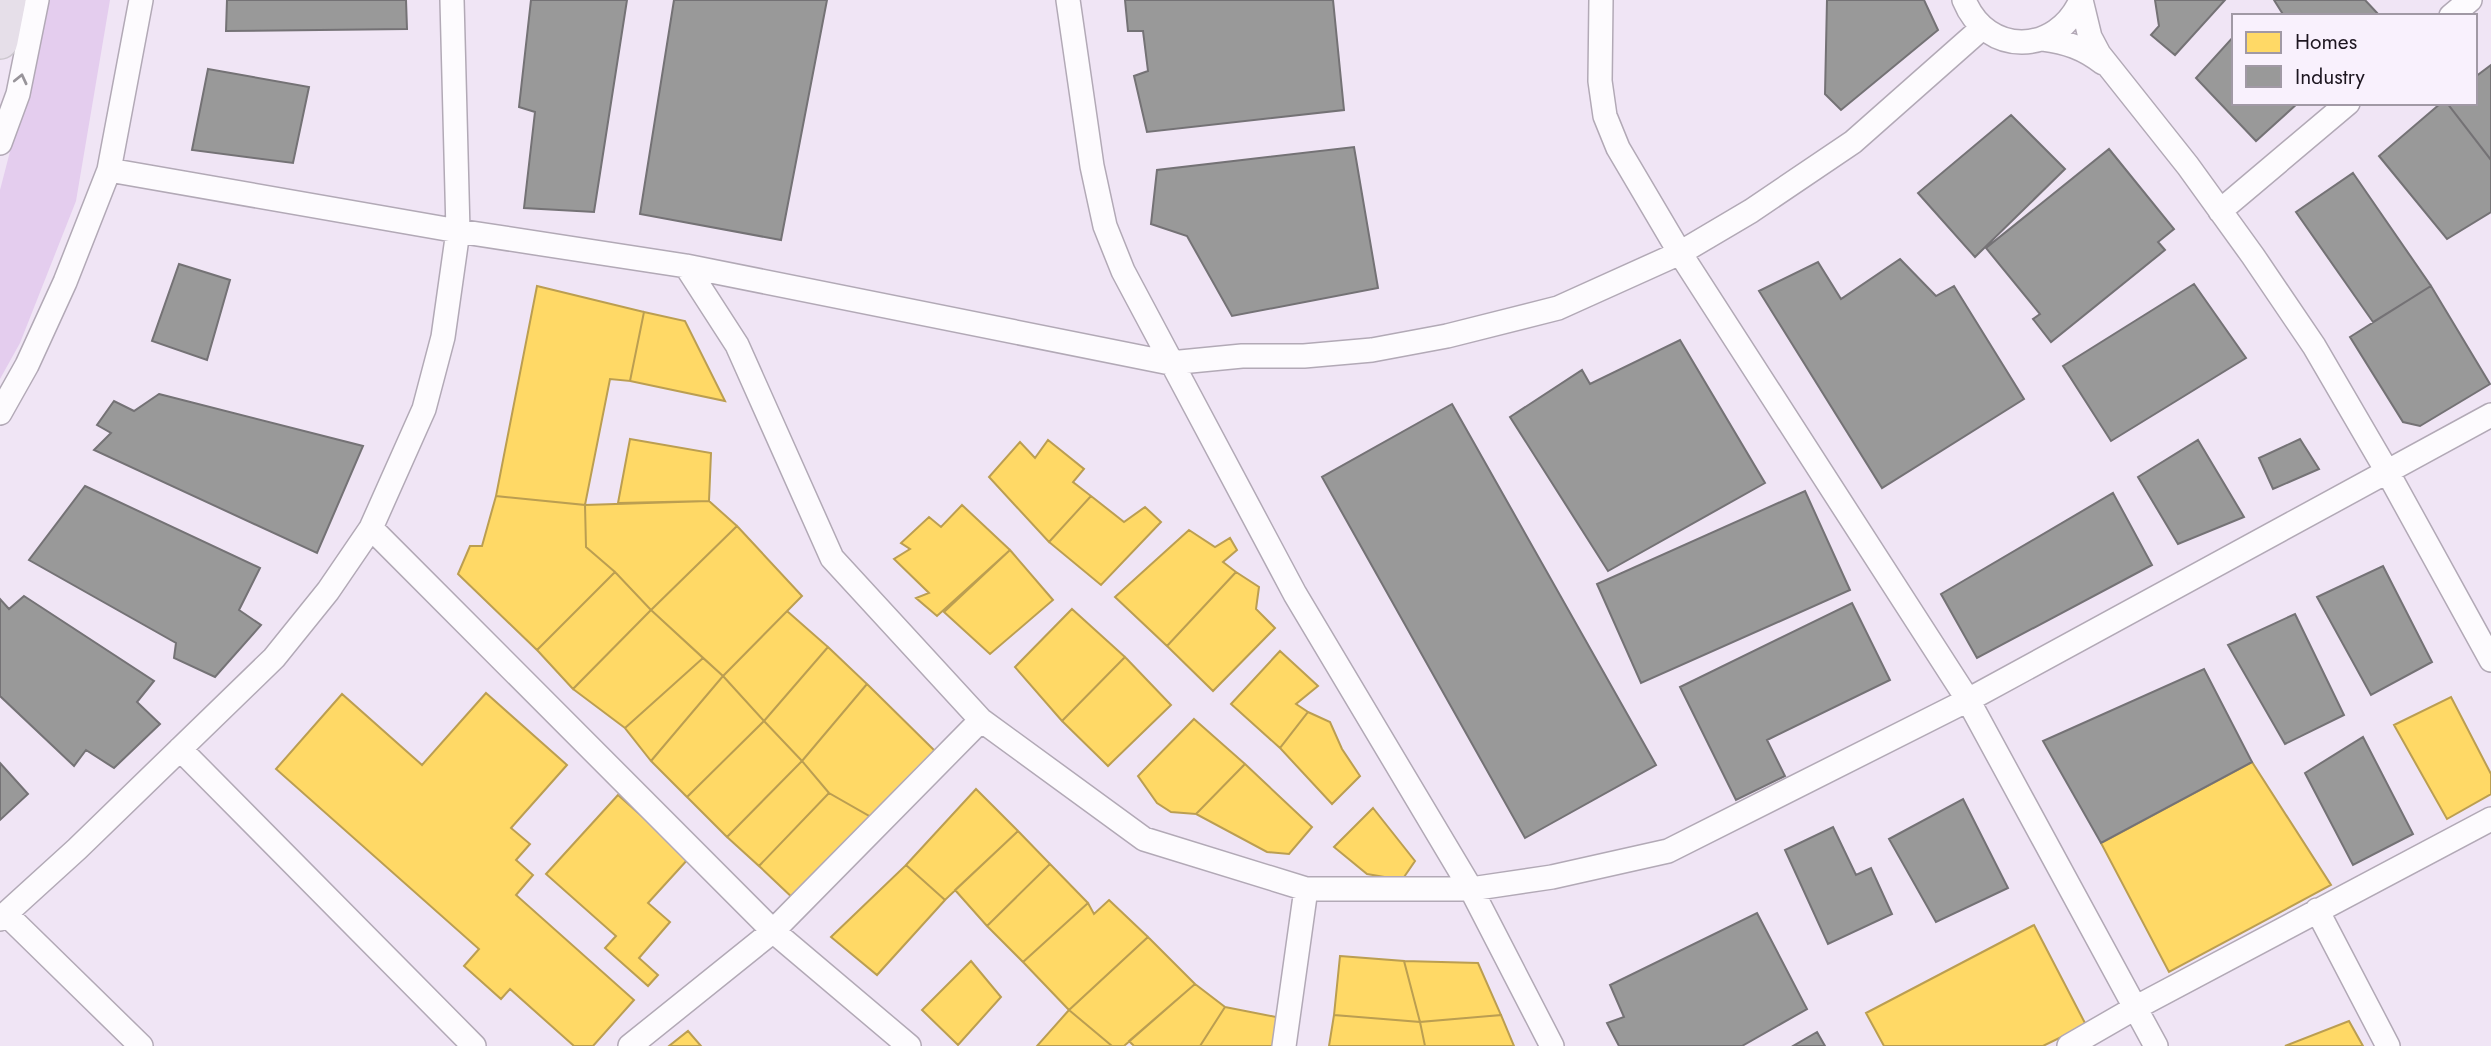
<svg xmlns="http://www.w3.org/2000/svg" width="2491" height="1046" viewBox="0 0 2491 1046" font-family="Jost,sans-serif">
  <rect width="100%" height="100%" fill="#f0e5f5"/>
  <path fill="#e4cdee" d="M 47,0 L 110,0 L 76,201 L 20,343 L 0,379 L 0,190 L 46,13 Z"/>
  <path fill="#ffd966" stroke="#bb9e51" stroke-width="2" d="M 537,286 L 644,312 L 630,381 L 610,379 L 585,505 L 496,496 Z
    M 644,312 L 685,321 L 725,401 L 630,381 Z
    M 630,439 L 711,453 L 709,501 L 618,503 Z
    M 1048,440 L 1084,469 L 1073,482 L 1091,496 L 1049,542 L 989,477 L 1020,442 L 1035,458 Z
    M 496,496 L 585,505 L 586,547 L 615,572 L 537,650 L 458,574 L 470,546 L 482,546 Z
    M 1091,496 L 1124,522 L 1145,507 L 1161,522 L 1101,585 L 1049,542 Z
    M 709,501 L 737,526 L 651,610 L 615,572 L 586,547 L 585,505 Z
    M 962,505 L 1010,550 L 937,616 L 916,598 L 929,593 L 894,559 L 910,549 L 901,543 L 929,517 L 941,527 Z
    M 737,526 L 802,596 L 723,676 L 651,610 Z
    M 1189,530 L 1215,547 L 1230,538 L 1237,550 L 1223,562 L 1236,572 L 1167,646 L 1115,597 Z
    M 1010,550 L 1053,600 L 990,654 L 944,612 Z
    M 615,572 L 651,610 L 573,689 L 537,650 Z
    M 1236,572 L 1259,587 L 1256,609 L 1275,628 L 1213,691 L 1167,646 Z
    M 1072,609 L 1125,657 L 1062,721 L 1015,667 Z
    M 651,610 L 703,658 L 625,728 L 573,689 Z
    M 787,611 L 828,647 L 764,721 L 723,676 Z
    M 828,647 L 867,684 L 802,761 L 764,721 Z
    M 1280,651 L 1318,686 L 1296,704 L 1308,712 L 1280,748 L 1231,704 Z
    M 1125,657 L 1171,705 L 1108,766 L 1062,721 Z
    M 703,658 L 723,676 L 651,761 L 625,728 Z
    M 723,676 L 764,721 L 687,797 L 651,761 Z
    M 867,684 L 935,751 L 871,817 L 829,793 L 802,761 Z
    M 486,693 L 567,765 L 511,828 L 530,844 L 516,860 L 533,875 L 516,895 L 634,1000 L 593,1046 L 574,1046 L 510,989 L 501,999 L 464,966 L 479,949 L 276,769 L 342,694 L 422,765 Z
    M 2451,697 L 2491,774 L 2491,794 L 2447,819 L 2394,725 Z
    M 1308,712 L 1330,722 L 1342,749 L 1360,776 L 1332,804 L 1280,748 Z
    M 1194,719 L 1245,764 L 1196,814 L 1171,812 L 1157,803 L 1138,776 Z
    M 764,721 L 802,761 L 727,837 L 687,797 Z
    M 802,761 L 829,793 L 759,866 L 727,837 Z
    M 2252,762 L 2331,885 L 2169,972 L 2101,843 Z
    M 1245,764 L 1312,827 L 1289,854 L 1267,852 L 1196,814 Z
    M 976,789 L 1018,831 L 945,900 L 906,865 Z
    M 829,793 L 871,817 L 796,901 L 759,866 Z
    M 618,795 L 689,858 L 648,903 L 670,922 L 639,958 L 658,975 L 648,986 L 605,948 L 616,936 L 546,874 Z
    M 1373,808 L 1415,861 L 1402,880 L 1367,874 L 1334,847 Z
    M 1018,831 L 1050,864 L 987,926 L 955,890 Z
    M 1050,864 L 1088,903 L 1023,962 L 987,926 Z
    M 906,865 L 945,900 L 877,975 L 831,937 Z
    M 1109,900 L 1148,937 L 1069,1010 L 1023,962 L 1088,903 L 1094,914 Z
    M 2034,925 L 2086,1025 L 2043,1046 L 1884,1046 L 1866,1013 Z
    M 1148,937 L 1195,984 L 1124,1046 L 1112,1046 L 1069,1010 Z
    M 1340,956 L 1404,961 L 1420,1022 L 1334,1015 Z
    M 971,961 L 1001,997 L 958,1045 L 922,1010 Z
    M 1404,961 L 1478,963 L 1501,1015 L 1420,1022 Z
    M 1195,984 L 1225,1007 L 1200,1046 L 1134,1046 L 1129,1041 Z
    M 1225,1007 L 1281,1018 L 1275,1046 L 1200,1046 Z
    M 1069,1010 L 1112,1046 L 1037,1046 Z
    M 1334,1015 L 1420,1022 L 1425,1046 L 1329,1046 Z
    M 1501,1015 L 1514,1046 L 1425,1046 L 1420,1022 Z
    M 2349,1021 L 2363,1046 L 2285,1046 Z
    M 688,1031 L 701,1046 L 669,1046 Z"/>
  <path fill="#999" stroke="#747275" stroke-width="2" d="M 227,0 L 406,0 L 407,29 L 226,31 Z
    M 531,0 L 627,0 L 594,212 L 524,208 L 535,112 L 519,107 Z
    M 674,0 L 827,0 L 781,240 L 640,214 Z
    M 1125,0 L 1333,0 L 1344,110 L 1147,132 L 1134,76 L 1148,71 L 1143,31 L 1128,31 Z
    M 1827,0 L 1924,0 L 1938,30 L 1841,110 L 1825,94 Z
    M 2155,0 L 2225,0 L 2175,55 L 2151,35 L 2159,26 Z
    M 2274,0 L 2365,0 L 2380,16 L 2284,16 Z
    M 2234,36 L 2234,103 L 2298,103 L 2256,141 L 2196,78 Z
    M 2491,65 L 2491,160 L 2447,103 L 2475,103 L 2475,77 Z
    M 208,69 L 309,87 L 293,163 L 192,150 Z
    M 2441,103 L 2447,103 L 2491,160 L 2491,212 L 2447,239 L 2379,156 Z
    M 2011,115 L 2065,169 L 1975,257 L 1918,193 Z
    M 1354,147 L 1378,288 L 1232,316 L 1187,236 L 1151,224 L 1157,170 Z
    M 2109,149 L 2174,229 L 2158,242 L 2165,250 L 2051,342 L 2033,319 L 2040,314 L 1986,248 Z
    M 2353,173 L 2431,286 L 2373,322 L 2296,212 Z
    M 1900,259 L 1936,296 L 1954,286 L 2024,399 L 1882,488 L 1759,291 L 1818,262 L 1841,299 Z
    M 179,264 L 230,280 L 207,360 L 152,341 Z
    M 2194,284 L 2246,358 L 2111,441 L 2063,366 Z
    M 2431,286 L 2490,384 L 2420,426 L 2403,422 L 2350,337 Z
    M 1680,340 L 1765,483 L 1608,571 L 1510,417 L 1582,370 L 1590,384 Z
    M 159,394 L 363,446 L 317,553 L 94,450 L 111,433 L 97,425 L 114,401 L 134,411 Z
    M 1452,404 L 1656,765 L 1525,838 L 1322,477 Z
    M 2300,439 L 2319,469 L 2273,489 L 2259,458 Z
    M 2198,440 L 2244,517 L 2178,544 L 2138,477 Z
    M 85,486 L 260,568 L 239,610 L 261,625 L 215,677 L 174,658 L 176,643 L 29,560 Z
    M 1805,491 L 1850,590 L 1641,683 L 1597,584 Z
    M 2113,493 L 2152,565 L 1977,658 L 1941,594 Z
    M 2383,566 L 2432,662 L 2371,695 L 2317,597 Z
    M 24,596 L 154,681 L 137,702 L 160,724 L 114,768 L 86,750 L 74,766 L 0,696 L 0,599 L 9,609 Z
    M 1852,603 L 1890,680 L 1767,740 L 1785,776 L 1736,800 L 1680,687 Z
    M 2295,614 L 2344,715 L 2285,744 L 2228,645 Z
    M 2204,669 L 2252,762 L 2101,843 L 2043,741 Z
    M 2363,737 L 2413,834 L 2353,865 L 2305,773 Z
    M 0,763 L 28,794 L 0,820 Z
    M 1963,799 L 2008,888 L 1936,922 L 1889,839 Z
    M 1833,827 L 1856,875 L 1871,868 L 1892,914 L 1828,944 L 1785,850 Z
    M 1757,913 L 1807,1009 L 1742,1046 L 1619,1046 L 1607,1023 L 1624,1017 L 1610,985 Z
    M 1817,1032 L 1825,1046 L 1793,1046 Z"/>
  <g fill="none" stroke-linecap="round" stroke-linejoin="round">
    <g stroke="#b2a9b6" stroke-width="26">
      <path id="minor" d="M 1068,0 L 1092,166 L 1105,226 L 1123,271 L 1295,594 L 1471,889 L 1552,1046
        M 1601,0 L 1600,81 L 1605,116 L 1618,148 L 1680,253 L 1968,700 L 2156,1046
        M 1964,0 C 1987,57 2057,55 2081,0
        M 2081,0 L 2090,37 L 2099,54 L 2188,166 L 2253,256 L 2314,346 L 2388,473 L 2491,660
        M 2451,16 L 2470,0
        M 2043,39 C 2066,42 2084,48 2103,63
        M 0,143 L 18,94 L 37,0
        M 109,170 L 458,231 L 686,266 L 1170,363 L 1242,356 L 1304,356 L 1372,350 L 1447,336 L 1558,308 L 1680,253 L 1751,211 L 1853,142 L 1982,28
        M 2220,211 L 2348,103
        M 686,266 L 737,345 L 832,558 L 981,720 L 1144,839 L 1306,889 L 1471,889 L 1552,877 L 1668,851 L 1968,700 L 2491,415
        M 0,413 L 27,365 L 65,282 L 109,170 L 141,0
        M 371,528 L 773,931 L 909,1046
        M 180,749 L 474,1046
        M 2317,910 L 2388,1046
        M 6,914 L 141,1046
        M 0,919 L 77,849 L 274,658 L 328,591 L 371,528 L 424,409 L 443,337 L 458,231 L 452,0
        M 630,1046 L 773,931 L 981,720
        M 1284,1046 L 1306,889
        M 2069,1046 L 2135,1008 L 2491,819"/>
    </g>
    <g stroke="#ccc7ce" stroke-width="38">
      <path id="highway" d="M 0,41 L 8,0"/>
    </g>
    <use href="#minor" stroke="#fdfbfe" stroke-width="23"/>
    <use href="#highway" stroke="#e6dfe9" stroke-width="35"/>
  </g>
  <defs><path id="oneway-chevron" d="M-2-3.5L2.5 0L-2 3.5" fill="none" stroke-width="1.6" stroke-linecap="round" stroke-linejoin="round" transform="scale(1.75)"/></defs>
  <use stroke="#98949a" href="#oneway-chevron" transform="translate(21 79) rotate(-77)"/>
  <rect x="2232" y="14" width="245" height="91" fill="#f9f1fd" stroke="#a199a5" stroke-width="2"/>
  <rect x="2246" y="32" width="35" height="21" fill="#ffd966" stroke="#a199a5" stroke-width="2"/>
  <text x="2295" y="49" font-size="21" fill="#1d1620">Homes</text>
  <rect x="2246" y="66" width="35" height="21" fill="#999999" stroke="#a199a5" stroke-width="2"/>
  <text x="2295" y="84" font-size="21" fill="#1d1620">Industry</text>
</svg>
